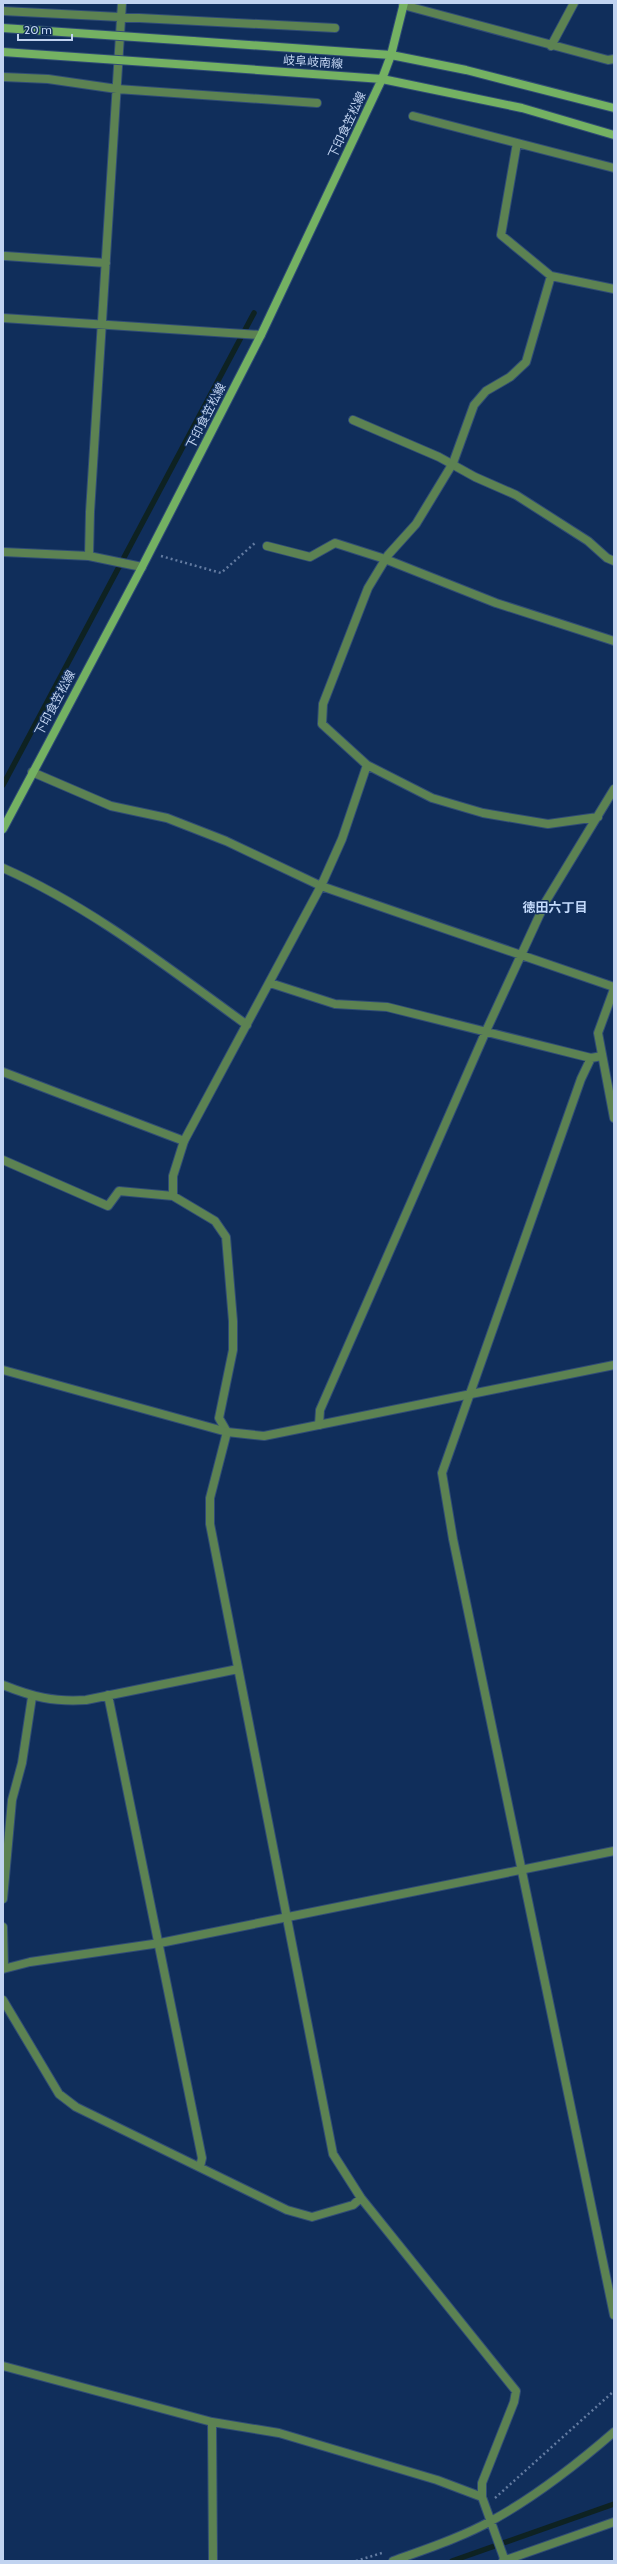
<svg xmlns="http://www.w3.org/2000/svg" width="617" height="2564" viewBox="0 0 617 2564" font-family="Cabin,'Noto Sans JP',sans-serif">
  <rect width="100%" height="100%" fill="#102e5b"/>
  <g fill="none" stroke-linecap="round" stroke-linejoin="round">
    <path stroke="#0e2222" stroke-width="5.5" d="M 3,785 L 254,313
      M 452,2561 L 614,2504"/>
    <g stroke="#304c76" stroke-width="10">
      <path id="service" d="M 353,420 L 439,457 L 475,477 L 516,495 L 588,541 L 607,558 L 614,561
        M 267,546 L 310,557 L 335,543 L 385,559 L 496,603 L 614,641
        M 3,1072 L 184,1141
        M 3,1899 L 12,1800 L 22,1763 L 32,1697
        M 3,1927 L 4,1968"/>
    </g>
    <g stroke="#304c76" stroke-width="10">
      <path id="minor" d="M 403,5 L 608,60 L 614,59
        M 3,11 L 335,28
        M 551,46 L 574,3
        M 3,77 L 48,79 L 117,89 L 317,103
        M 413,116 L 614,168
        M 517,143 L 501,235 L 551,276 L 614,289
        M 5,256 L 106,263
        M 551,276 L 526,362 L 510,377 L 486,391 L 474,405 L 453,463 L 416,524 L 388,555 L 368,588 L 323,704 L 322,724 L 367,765 L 432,798 L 483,813 L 548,824 L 598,817
        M 3,318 L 261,335
        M 89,556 L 90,512 L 122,3
        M 367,765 L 342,839 L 321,886 L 184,1141 L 173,1176 L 173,1196 L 215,1221 L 226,1237 L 233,1321 L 233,1350 L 219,1418 L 227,1432 L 210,1498 L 210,1524 L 333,2154 L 361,2198 L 516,2391 L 514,2402 L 482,2483 L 482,2497 L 505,2561
        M 32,772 L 111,806 L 167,818 L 226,841 L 321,886 L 614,987
        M 3,868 C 93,908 168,968 247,1025
        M 270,983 L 335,1004 L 387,1007 L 591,1058 L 602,1056
        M 591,1058 L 581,1079 L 442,1473 L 453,1539 L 614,2315
        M 3,1160 L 108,1206 L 119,1191 L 173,1196
        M 319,1425 L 320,1410 L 486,1031 L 546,901 L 614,789
        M 3,1685 C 33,1697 53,1702 86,1700 L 238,1669
        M 108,1695 L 202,2158 L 200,2167
        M 3,2000 L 59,2094 L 76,2107 L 287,2210 L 312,2217 L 353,2205 L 361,2198
        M 3,2366 L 212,2422 L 279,2433 L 437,2480 L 482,2497
        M 212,2422 L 213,2561
        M 393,2561 C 426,2549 460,2538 491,2521 C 535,2497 576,2465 614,2432
        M 503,2561 L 614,2522"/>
    </g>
    <g stroke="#304c76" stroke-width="10">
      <path id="tertiary" d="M 3,552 L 89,556 L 142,567
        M 614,989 L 598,1033 L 614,1118
        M 3,1370 L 227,1432 L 264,1436 L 614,1365
        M 3,1969 L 30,1962 L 160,1943 L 614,1851"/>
    </g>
    <g stroke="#304c76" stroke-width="10">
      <path id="secondary" d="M 193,41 L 391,55 L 466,70 L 614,108
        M 190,65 L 382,79 L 522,108 L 614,135
        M 3,829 L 142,567 L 261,335 L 382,79 L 391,55 L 404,3"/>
    </g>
    <path stroke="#637ba1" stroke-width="2.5" stroke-dasharray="2 3" stroke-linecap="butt" d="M 161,556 L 221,573 L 255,543
      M 495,2498 L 614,2391
      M 356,2561 L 382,2553"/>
    <use href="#service" stroke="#5c8252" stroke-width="8"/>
    <use href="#minor" stroke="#5c8252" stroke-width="8"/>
    <use href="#tertiary" stroke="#5c8252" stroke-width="8"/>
    <use href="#secondary" stroke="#74b162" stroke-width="8"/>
    <g stroke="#304c76" stroke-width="10" stroke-linecap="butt">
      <path id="secondary-bridge" d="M 3,28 L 193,41
        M 3,52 L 190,65"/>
    </g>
    <use href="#secondary-bridge" stroke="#74b162" stroke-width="8"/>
  </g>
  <g text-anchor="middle" stroke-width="3" stroke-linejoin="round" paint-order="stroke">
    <g font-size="12" fill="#c1d3f0" stroke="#102e5b">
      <text transform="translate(313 62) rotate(4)" y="4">岐阜岐南線</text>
      <text transform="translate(347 125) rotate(-65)" y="4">下印食笠松線</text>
      <text transform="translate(206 416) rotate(-63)" y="4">下印食笠松線</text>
      <text transform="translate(55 703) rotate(-62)" y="4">下印食笠松線</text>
    </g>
    <g font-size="13" font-weight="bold" fill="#c2d9fb" stroke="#102e5b">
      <text x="555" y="912">徳田六丁目</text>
    </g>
  </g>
  <rect width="617" height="2564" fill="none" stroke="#c1d3f0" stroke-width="8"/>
  <path d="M18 34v6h54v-6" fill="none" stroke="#c1d3f0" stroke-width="2"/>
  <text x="24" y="34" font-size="12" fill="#c1d3f0" stroke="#102e5b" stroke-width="3" paint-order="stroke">20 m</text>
</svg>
